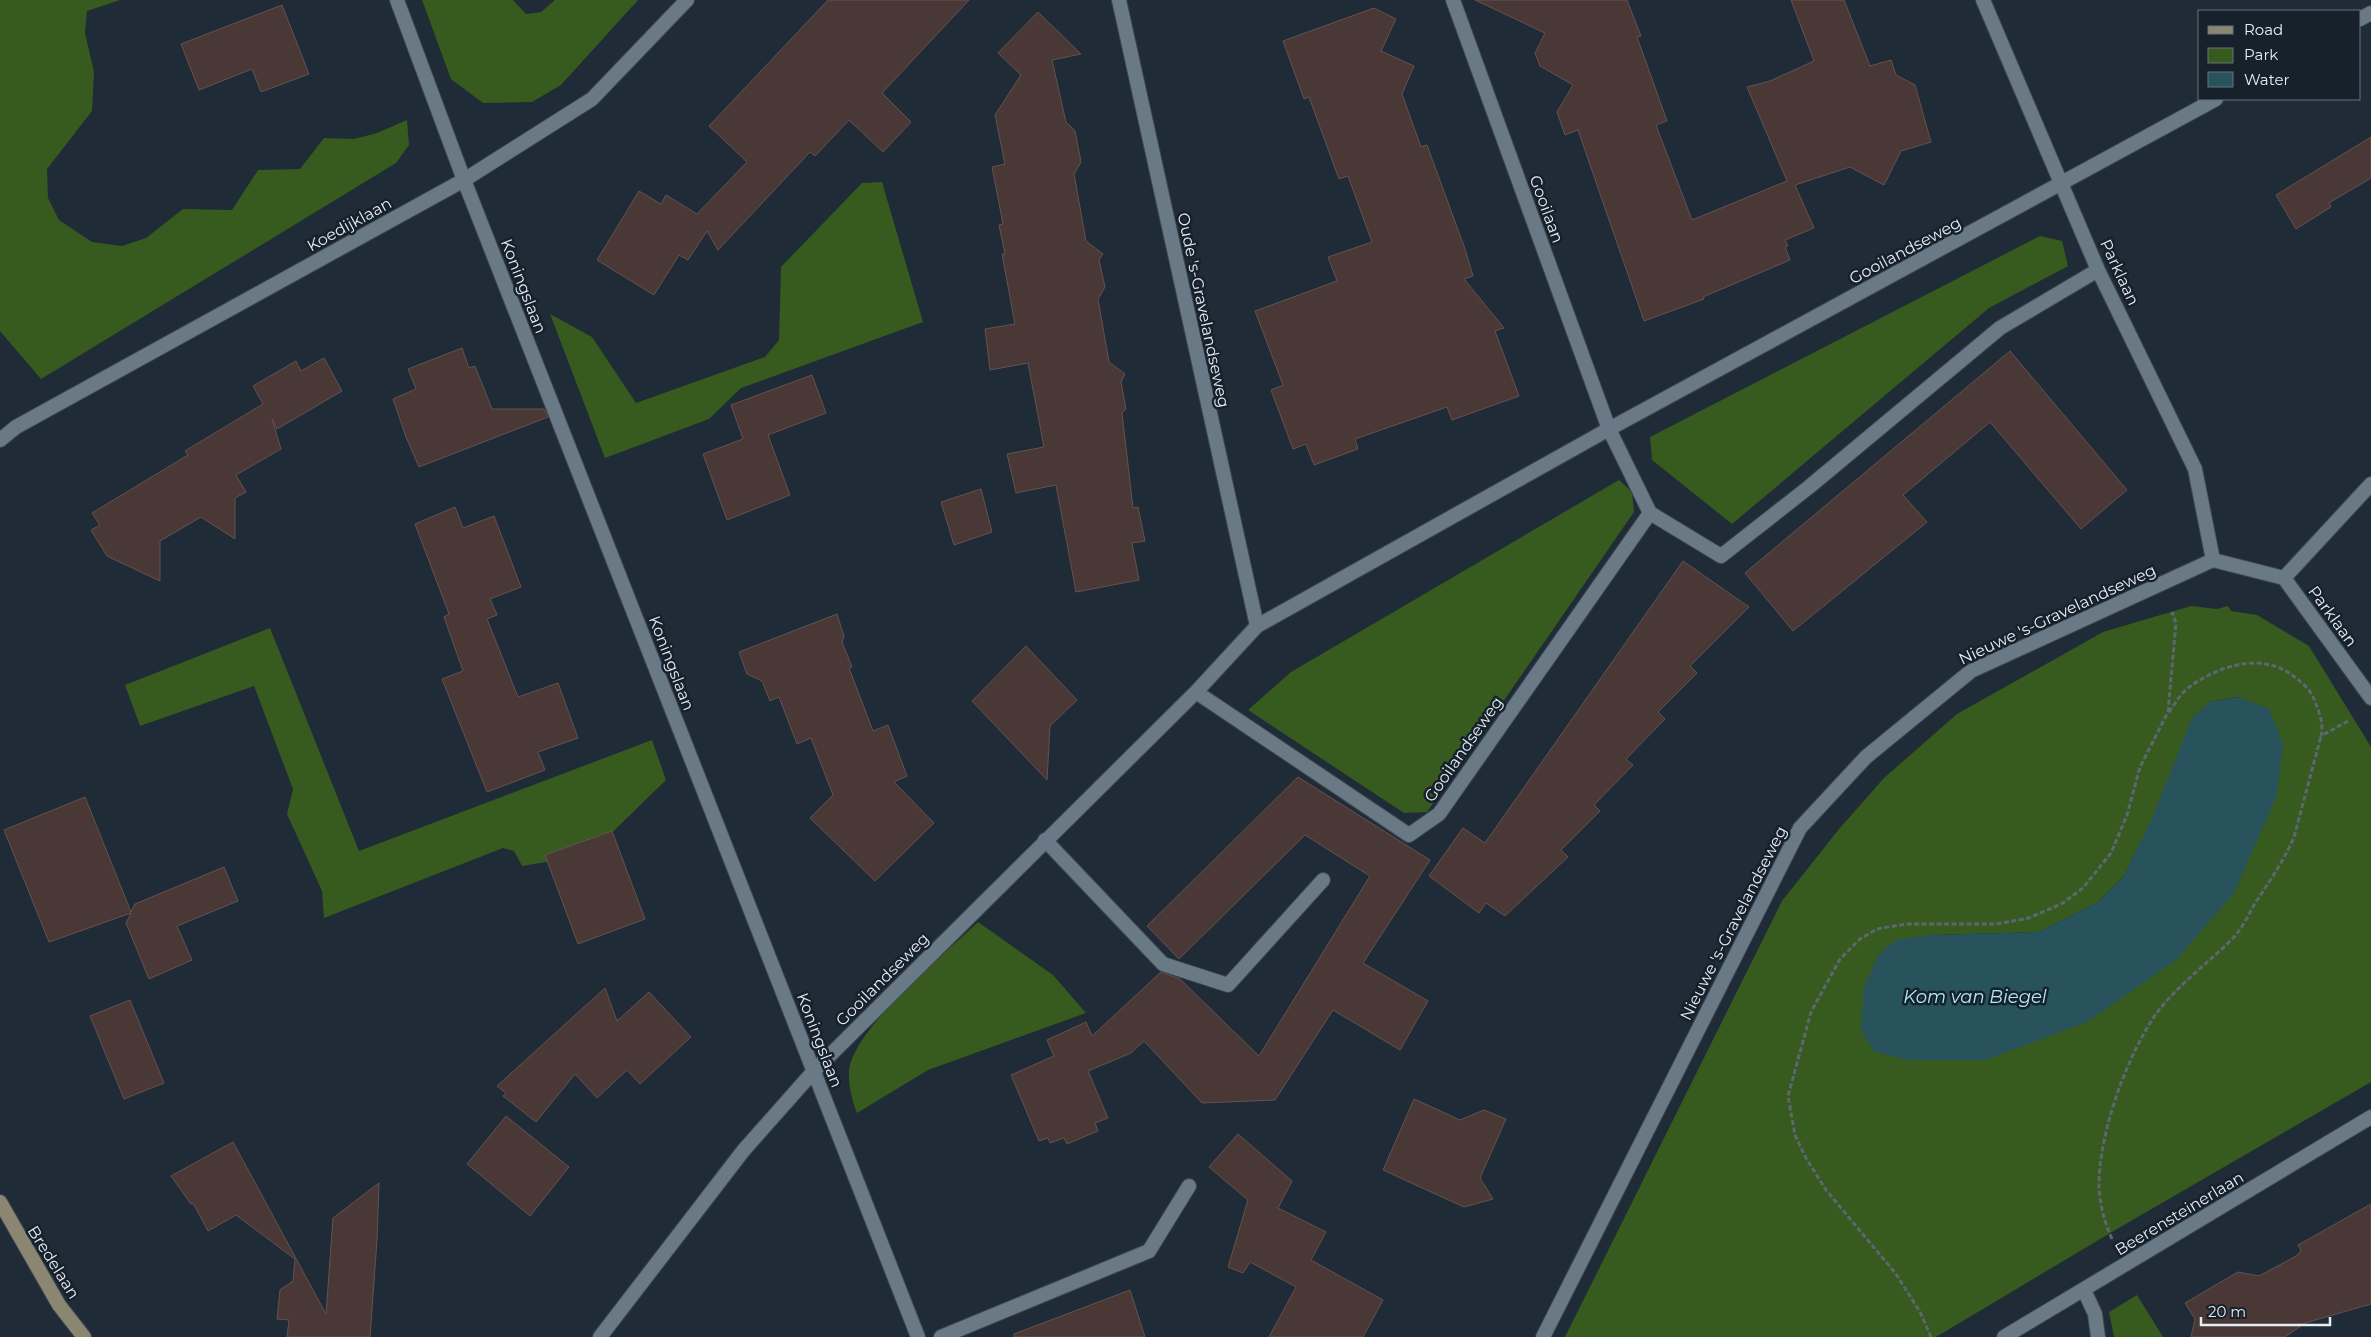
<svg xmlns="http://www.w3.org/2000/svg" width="2371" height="1337" viewBox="0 0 2371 1337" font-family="Montserrat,sans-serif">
  <rect width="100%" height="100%" fill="#1f2b36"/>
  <path fill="#375a1f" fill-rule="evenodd" d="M 0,0 L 120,0 L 87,11 L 85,33 L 94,72 L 92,111 L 47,169 L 48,198 L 59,220 L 92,242 L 122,246 L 146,238 L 183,209 L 232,210 L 258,170 L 300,169 L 324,138 L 354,139 L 377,133 L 407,120 L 409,145 L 396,163 L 41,379 L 0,331 Z
    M 422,0 L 513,0 L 526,14 L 541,12 L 555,0 L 638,0 L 561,85 L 532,102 L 483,103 L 451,79 Z
    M 882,182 L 923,322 L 741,388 L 709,419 L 605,458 L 550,314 L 592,337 L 636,403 L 765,357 L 779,340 L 781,267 L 862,183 Z
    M 2040,236 L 2062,241 L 2068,266 L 1989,308 L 1732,524 L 1652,460 L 1650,437 Z
    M 1619,480 L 1632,492 L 1634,512 L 1427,812 L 1404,813 L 1248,710 L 1291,672 Z
    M 2191,606 L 2217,609 L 2228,606 L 2231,611 L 2257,615 L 2309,646 L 2371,747 L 2371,1082 L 2117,1229 L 1936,1337 L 1565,1337 L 1782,901 L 1839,829 L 1884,778 L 1957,714 L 2103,632 ZM 2238,697 L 2269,709 L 1985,1060 L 1931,935 L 2039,932 L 2097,903 L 2124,876 L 2210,702 Z
    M 270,628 L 359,851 L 652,740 L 666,780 L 589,855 L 522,866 L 514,851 L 503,848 L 324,918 L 322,891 L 287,814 L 293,789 L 254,686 L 140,726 L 125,685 Z
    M 978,922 L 1053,975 L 1086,1013 L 928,1070 L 857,1113 C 852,1101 848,1083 849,1071 C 853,1028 946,953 978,922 Z
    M 2137,1295 L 2163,1337 L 2114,1337 L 2109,1312 Z"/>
  <path fill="#28535d" d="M 2239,697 L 2269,709 L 2283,744 L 2277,795 L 2234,893 L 2176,960 L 2087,1022 L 1985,1060 L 1907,1060 L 1873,1051 L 1861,1029 L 1864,986 L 1879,954 L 1896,940 L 1931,935 L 2039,932 L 2097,903 L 2124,876 L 2153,816 L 2192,718 L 2210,702 Z"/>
  <path fill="#4a3836" stroke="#655250" d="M 828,0 L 969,0 L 882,93 L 911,122 L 883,152 L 849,120 L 815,156 L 810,152 L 718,250 L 707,231 L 688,260 L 679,255 L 654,295 L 597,260 L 639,191 L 661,204 L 666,195 L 697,214 L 747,162 L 709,126 Z
    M 1475,0 L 1627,0 L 1641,36 L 1637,37 L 1667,121 L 1656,125 L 1692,220 L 1787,181 L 1747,87 L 1770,81 L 1814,61 L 1791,0 L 1844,0 L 1870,66 L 1891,60 L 1896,75 L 1915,85 L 1931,142 L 1901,151 L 1884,185 L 1850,167 L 1795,185 L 1814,228 L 1785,240 L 1788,246 L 1785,247 L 1790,260 L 1703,297 L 1704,299 L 1644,321 L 1578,130 L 1565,135 L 1557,112 L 1573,85 L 1540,66 L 1535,53 L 1545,33 Z
    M 282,5 L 309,74 L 261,92 L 252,69 L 199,90 L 181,44 Z
    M 1374,8 L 1396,19 L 1381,51 L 1414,66 L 1402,94 L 1421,147 L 1427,145 L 1465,249 L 1473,276 L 1464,279 L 1504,328 L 1495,331 L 1519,396 L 1452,420 L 1447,407 L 1355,439 L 1358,449 L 1314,465 L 1306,444 L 1293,449 L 1271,390 L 1283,385 L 1255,311 L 1337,281 L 1328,257 L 1372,242 L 1348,176 L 1339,179 L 1309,97 L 1304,99 L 1283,41 Z
    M 1038,12 L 1081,54 L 1052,60 L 1066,122 L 1075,131 L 1081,162 L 1074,174 L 1086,241 L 1103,254 L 1099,260 L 1105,287 L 1098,299 L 1109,362 L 1125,374 L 1121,382 L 1126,409 L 1122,413 L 1133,508 L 1138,507 L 1145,541 L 1132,543 L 1139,580 L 1076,592 L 1056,485 L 1016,493 L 1007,454 L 1044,447 L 1028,363 L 990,370 L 985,329 L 1015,324 L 1002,254 L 1005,254 L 999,225 L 1003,224 L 992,167 L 1005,164 L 995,115 L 1021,75 L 998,53 Z
    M 2371,137 L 2371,178 L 2329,203 L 2331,207 L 2296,229 L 2276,195 Z
    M 462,348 L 469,368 L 475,366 L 492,409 L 544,409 L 548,417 L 419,467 L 406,437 L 393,399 L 416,389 L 408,369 Z
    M 2010,351 L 2127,490 L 2081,529 L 1990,422 L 1903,495 L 1927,522 L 1793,631 L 1745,573 Z
    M 324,358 L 342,391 L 277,429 L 272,419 L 281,449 L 236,475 L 246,492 L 235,498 L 235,539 L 201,517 L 160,541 L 160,581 L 107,556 L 91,530 L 100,525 L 92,513 L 188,455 L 185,451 L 263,404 L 253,386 L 296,361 L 301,371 Z
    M 812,375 L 826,413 L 768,435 L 790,495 L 727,520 L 703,454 L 743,439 L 731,405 Z
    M 981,489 L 992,532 L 954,545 L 941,502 Z
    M 455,507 L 463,528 L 494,516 L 521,587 L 490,599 L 497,615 L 487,619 L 518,697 L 558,683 L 578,738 L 538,752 L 545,770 L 487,792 L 442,679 L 463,671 L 444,617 L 449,614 L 415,524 Z
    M 1683,561 L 1749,607 L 1690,666 L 1697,673 L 1658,712 L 1665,719 L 1626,759 L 1633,765 L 1594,805 L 1600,811 L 1561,850 L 1568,857 L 1505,916 L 1486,903 L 1479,913 L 1429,876 L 1463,828 L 1485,843 Z
    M 837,614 L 844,636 L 842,642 L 852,667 L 849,668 L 873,731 L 888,725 L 907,776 L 894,782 L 934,823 L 875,881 L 810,818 L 833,795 L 811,738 L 797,744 L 779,697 L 770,701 L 762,681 L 747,674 L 739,652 Z
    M 1026,646 L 1077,700 L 1050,726 L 1047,780 L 972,701 Z
    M 1298,777 L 1430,860 L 1363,963 L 1428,1001 L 1400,1050 L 1333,1010 L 1275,1100 L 1202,1103 L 1144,1041 L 1131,1053 L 1088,1071 L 1108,1118 L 1095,1123 L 1098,1131 L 1067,1144 L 1064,1138 L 1050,1143 L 1048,1138 L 1039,1141 L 1011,1075 L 1054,1056 L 1047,1040 L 1086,1022 L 1092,1036 L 1161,972 L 1180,979 L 1259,1056 L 1370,876 L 1305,835 L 1179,959 L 1147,926 Z
    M 85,797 L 131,912 L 135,904 L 224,867 L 238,901 L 177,926 L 192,960 L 149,979 L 126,923 L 131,913 L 49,942 L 4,830 Z
    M 612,831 L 645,919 L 578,944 L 545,855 Z
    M 605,988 L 617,1021 L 649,992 L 691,1037 L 640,1084 L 627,1070 L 597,1098 L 575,1074 L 536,1122 L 503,1096 L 506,1093 L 497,1086 Z
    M 130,1000 L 164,1083 L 124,1099 L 90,1016 Z
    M 1414,1099 L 1460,1120 L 1484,1110 L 1506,1119 L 1480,1178 L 1493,1199 L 1464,1207 L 1383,1170 Z
    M 506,1116 L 569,1167 L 530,1216 L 467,1164 Z
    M 1238,1134 L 1292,1181 L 1278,1208 L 1326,1232 L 1311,1260 L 1383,1300 L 1363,1337 L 1269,1337 L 1296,1287 L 1250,1262 L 1243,1273 L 1228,1267 L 1248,1200 L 1209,1167 Z
    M 233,1142 L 326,1314 L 333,1218 L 379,1183 L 377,1240 L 370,1337 L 287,1337 L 289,1320 L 277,1319 L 280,1290 L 293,1281 L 295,1259 L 236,1215 L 208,1231 L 193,1203 L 191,1204 L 171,1176 Z
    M 2371,1204 L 2371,1304 L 2305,1323 L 2285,1337 L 2191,1337 L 2195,1319 L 2185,1303 L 2238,1272 L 2259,1276 L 2298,1255 L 2301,1250 L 2298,1245 Z
    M 1130,1290 L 1145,1337 L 1014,1337 L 1014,1334 Z"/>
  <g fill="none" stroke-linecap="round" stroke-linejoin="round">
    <g stroke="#3d4751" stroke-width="16">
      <path id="service" d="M 1045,840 L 1163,964 L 1228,985 L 1323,880
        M 2084,1290 L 2095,1314 L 2098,1337"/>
    </g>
    <g stroke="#3d4751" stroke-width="16">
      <path id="minor" d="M 397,0 L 464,180 L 918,1337
        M 1119,0 L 1257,626
        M 1453,0 L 1609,429 L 1650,513 L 1721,556 L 1809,487 L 2000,328 L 2098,270
        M 1983,0 L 2098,270 L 2195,469 L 2213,560
        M 2360,19 L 2371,13
        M 0,440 L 16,427 L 464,180 L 592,99 L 687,0
        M 2284,578 L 2371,698
        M 2284,578 L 2371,484
        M 1196,692 L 1409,835 L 1439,814 L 1650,513
        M 600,1337 L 743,1151 L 813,1072 L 1196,692 L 1257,626 L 1609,429 L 2216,99
        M 941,1337 L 1149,1251 L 1189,1186
        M 1543,1337 L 1800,828 L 1866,757 L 1971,671 L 2213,560 L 2284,578
        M 2004,1337 L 2371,1117"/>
    </g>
    <g stroke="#3d4751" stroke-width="16">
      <path id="secondary" d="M 0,1202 L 59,1305 L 84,1337"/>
    </g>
    <path stroke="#5c6771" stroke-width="3" stroke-dasharray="5 2.5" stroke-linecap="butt" d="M 2169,712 C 2175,704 2180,694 2188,688 C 2219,665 2265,650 2297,679 C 2304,684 2311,691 2314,699 C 2319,712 2324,723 2321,736 L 2350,720
      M 2112,1239 C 2105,1223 2100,1206 2099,1188 C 2098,1136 2126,1057 2156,1014 C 2177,985 2209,963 2234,937 C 2242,928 2248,916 2254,905 C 2268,883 2284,861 2294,837 L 2321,736
      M 1931,1337 L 1920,1312 L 1896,1274 L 1826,1190 L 1806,1158 L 1795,1135 L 1788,1096 L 1811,1012 L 1840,959 L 1860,939 L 1877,929 L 1906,924 L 1996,924 L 2029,918 L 2063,903 L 2083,888 L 2111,853 L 2127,815 L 2140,767 L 2168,712 L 2176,623 L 2172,612"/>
    <use href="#service" stroke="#6a7986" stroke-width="14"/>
    <use href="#minor" stroke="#6a7986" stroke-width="14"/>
    <use href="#secondary" stroke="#8a8672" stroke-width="14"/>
  </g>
  <g text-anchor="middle" stroke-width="5" stroke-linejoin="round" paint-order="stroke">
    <g font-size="16" fill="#e5edf5" stroke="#16212c">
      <text transform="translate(1547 209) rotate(70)" y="6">Gooilaan</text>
      <text transform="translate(349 224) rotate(-29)" y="6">Koedijklaan</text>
      <text transform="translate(1905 250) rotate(-28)" y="6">Gooilandseweg</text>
      <text transform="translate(2120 272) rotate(65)" y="6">Parklaan</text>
      <text transform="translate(524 286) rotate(69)" y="6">Koningslaan</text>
      <text transform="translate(1204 310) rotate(78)" y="6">Oude 's-Gravelandseweg</text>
      <text transform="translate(2057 614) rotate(-25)" y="6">Nieuwe 's-Gravelandseweg</text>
      <text transform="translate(2333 616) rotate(54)" y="6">Parklaan</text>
      <text transform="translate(672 663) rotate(69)" y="6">Koningslaan</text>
      <text transform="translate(1463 749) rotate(-55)" y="6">Gooilandseweg</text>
      <text transform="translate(1733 923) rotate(-63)" y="6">Nieuwe 's-Gravelandseweg</text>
      <text transform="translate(882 979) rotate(-45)" y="6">Gooilandseweg</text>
      <text transform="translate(820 1040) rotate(69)" y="6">Koningslaan</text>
      <text transform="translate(2179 1213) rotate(-31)" y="6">Beerensteinerlaan</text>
      <text transform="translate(54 1262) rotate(58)" y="6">Bredelaan</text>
    </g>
    <g font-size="18" font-style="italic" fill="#afeaf9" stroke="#16212c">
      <text x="1975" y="1003">Kom van Biegel</text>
    </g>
  </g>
  <rect x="2198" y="10" width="162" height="90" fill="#16212c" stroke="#69737c"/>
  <rect x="2208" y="26" width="25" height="8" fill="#8a8672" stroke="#69737c"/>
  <text x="2244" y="35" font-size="15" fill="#e5edf5">Road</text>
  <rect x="2208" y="48" width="25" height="15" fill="#375a1f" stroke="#69737c"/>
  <text x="2244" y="60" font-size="15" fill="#e5edf5">Park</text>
  <rect x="2208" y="72" width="25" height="15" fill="#28535d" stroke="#69737c"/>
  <text x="2244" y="85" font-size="15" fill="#e5edf5">Water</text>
  <path d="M2201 1317v8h129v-8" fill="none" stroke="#e5edf5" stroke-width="2.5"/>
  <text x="2208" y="1317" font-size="15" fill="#e5edf5" stroke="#16212c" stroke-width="4" paint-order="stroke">20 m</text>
</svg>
